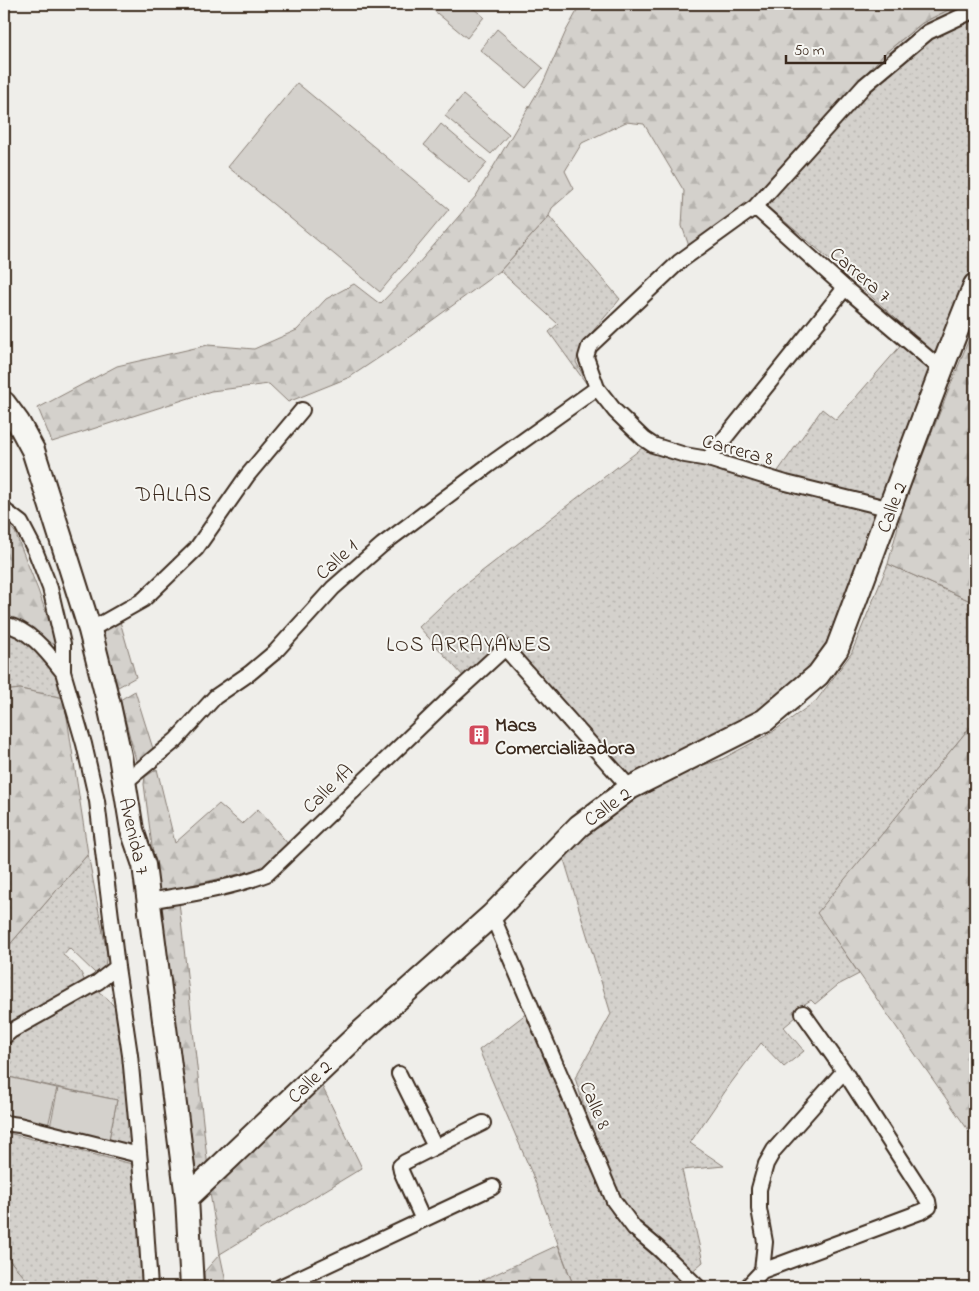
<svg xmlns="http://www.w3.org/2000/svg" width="979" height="1291" viewBox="0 0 979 1291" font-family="'Indie Flower',sans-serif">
  <defs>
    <pattern id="grass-dots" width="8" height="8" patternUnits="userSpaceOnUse" patternTransform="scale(1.25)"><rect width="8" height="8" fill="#d4d1cc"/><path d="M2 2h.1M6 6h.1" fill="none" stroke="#b7b4af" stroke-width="1.8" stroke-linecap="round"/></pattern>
    <pattern id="forest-firs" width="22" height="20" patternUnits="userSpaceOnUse" patternTransform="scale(1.25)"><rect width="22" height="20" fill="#d4d1cc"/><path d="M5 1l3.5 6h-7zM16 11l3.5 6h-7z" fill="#b7b4af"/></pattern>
  </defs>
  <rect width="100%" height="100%" fill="#efeeea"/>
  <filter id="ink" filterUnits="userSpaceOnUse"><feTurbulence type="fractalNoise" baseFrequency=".02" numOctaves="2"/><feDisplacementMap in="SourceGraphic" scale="10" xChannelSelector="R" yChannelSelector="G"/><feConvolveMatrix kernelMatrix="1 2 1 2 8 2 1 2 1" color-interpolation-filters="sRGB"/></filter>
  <g filter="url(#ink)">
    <path fill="url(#grass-dots)" stroke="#887e75" d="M 960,4 L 975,4 L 975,271 L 939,358 L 841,269 L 755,196 L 885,53 L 922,23 Z
      M 549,216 L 620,299 C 604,320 584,336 576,362 L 591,390 L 549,332 L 558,324 L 500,271 Z
      M 903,343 L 932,372 L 881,502 L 776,474 L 822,409 L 836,420 Z
      M 642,448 L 878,512 L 840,615 L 824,647 L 807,674 L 760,715 L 631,780 L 506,636 L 464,677 L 419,627 L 459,589 Z
      M 888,564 L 975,603 L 975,721 L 818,913 L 859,974 L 838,985 L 815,1004 L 811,1000 L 793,1011 L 796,1017 L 784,1027 L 804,1051 L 784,1067 L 761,1043 L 731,1083 L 690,1143 L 724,1166 L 682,1170 L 703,1262 L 690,1273 C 672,1257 652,1241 636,1223 C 606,1190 589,1120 575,1078 L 611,1014 L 563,856 L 587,830 L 662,779 L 722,759 L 771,733 L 816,701 L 851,654 Z
      M 4,629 L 22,636 L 56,673 L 64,698 L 20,689 L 4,691 Z
      M 88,854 L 107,954 L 104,971 L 98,975 L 96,974 L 69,948 L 63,955 C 74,964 83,970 85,985 L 4,1032 L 4,949 L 5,950 Z
      M 99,992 L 108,999 L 116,1009 L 135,1147 L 109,1139 L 117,1100 L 4,1076 L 4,1046 C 27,1030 72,997 99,992 Z
      M 527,1013 L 612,1213 L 627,1232 L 687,1287 L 574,1287 L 533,1176 L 479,1050 Z
      M 4,1132 L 136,1165 L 143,1287 L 33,1287 L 4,1254 Z"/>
    <path fill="url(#forest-firs)" stroke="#887e75" d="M 581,4 L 960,4 L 922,23 L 885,53 L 749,203 L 690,249 L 682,226 L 684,191 L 644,124 L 626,122 L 582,143 L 565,171 L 574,189 L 552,208 L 549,216 L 500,271 L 401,343 L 350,377 L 288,402 L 269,384 L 211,391 L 52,442 L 38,408 L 117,366 L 208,345 L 254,349 L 297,330 L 326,299 L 354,284 L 380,304 L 412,271 L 476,196 L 543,83 L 566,31 Z
      M 975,324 L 975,603 L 888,564 L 905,500 Z
      M 4,520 L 15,532 L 38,590 L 58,647 L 25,628 L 4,620 Z
      M 119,618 L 136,677 L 118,687 L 98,625 Z
      M 20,689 L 64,698 L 88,854 L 5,950 L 4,949 L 4,691 Z
      M 135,691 L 154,752 L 137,764 L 120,700 Z
      M 975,721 L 975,1140 L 817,913 Z
      M 157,769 L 175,843 L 219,804 L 242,824 L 258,809 L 289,845 L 260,869 L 158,893 L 144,784 L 145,777 Z
      M 179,902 L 208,1168 L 194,1171 L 161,904 Z
      M 320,1082 L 362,1168 L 220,1254 L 227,1287 L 205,1287 L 204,1272 L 220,1254 L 209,1187 Z
      M 558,1245 L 574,1287 L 468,1287 Z"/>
    <path fill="#d4d1cc" stroke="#887e75" d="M 426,4 L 468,4 L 484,17 L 467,38 Z
      M 497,29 L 543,68 L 526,88 L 480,50 Z
      M 297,83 L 449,209 L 380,292 L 228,167 Z
      M 463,95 L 509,134 L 491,154 L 445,116 Z
      M 441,124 L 487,163 L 470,183 L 424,145 Z
      M 4,1076 L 57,1088 L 48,1126 L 4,1116 Z
      M 58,1088 L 117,1100 L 109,1139 L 50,1127 Z
      M 4,1254 L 33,1287 L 4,1287 Z"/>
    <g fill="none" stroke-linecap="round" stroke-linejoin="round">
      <g stroke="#3b2a1e" stroke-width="18">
        <path id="minor" d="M 755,207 L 845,288 L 941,369
          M 708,459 L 845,288
          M 891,509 L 786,483 L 708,459 L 685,455 L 653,445 L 644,439 L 615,411 L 597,388 L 586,357 L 589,347 L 679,262 L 755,207 L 865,85 L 928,32 L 975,10
          M 4,510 L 21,523 L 35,550 L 50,588 L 63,644 L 63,672 L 84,744 L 97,801 L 117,967 L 130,1055 L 146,1227 L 150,1287
          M 4,624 C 30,629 47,652 63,672
          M 90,630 L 143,600 L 196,549 L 247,476 L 302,410
          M 124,783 L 176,740 L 215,697 L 250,673 L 275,652 L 333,588 L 382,545 L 489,465 L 597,388
          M 148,901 C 189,894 229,889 267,874 L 445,703 L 505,648 L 630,788
          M 492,915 L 614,1201 L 634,1228 L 659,1249 L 698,1287
          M 4,1037 L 11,1031 L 98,982 L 117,967
          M 399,1074 L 435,1147
          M 4,1123 L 19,1125 L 139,1155
          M 423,1220 L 401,1171 L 400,1166 L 405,1162 L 483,1123
          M 762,1271 L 765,1242 L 759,1209 L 759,1189 L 766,1164 L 774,1150 L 844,1071
          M 280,1287 L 493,1187
          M 747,1287 L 762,1271 L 923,1211 L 929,1207 L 928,1201 L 844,1071 L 803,1013"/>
      </g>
      <g stroke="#3b2a1e" stroke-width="26">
        <path id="primary" d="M 4,403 L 18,422 L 33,450 L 90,630 L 109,705 L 120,756 L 132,830 L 144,865 L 187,1198 L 192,1287
          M 187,1198 L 361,1032 L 492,915 L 579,826 L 630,788 L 765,720 L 818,675 L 837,649 C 883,528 926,405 975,285"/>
      </g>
      <use href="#minor" stroke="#f6f6f2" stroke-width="14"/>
      <use href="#primary" stroke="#f6f6f2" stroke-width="22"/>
    </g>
  </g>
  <defs>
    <g id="building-square" transform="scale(1.125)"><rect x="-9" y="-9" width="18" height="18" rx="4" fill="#d1495b" stroke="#f6f6f2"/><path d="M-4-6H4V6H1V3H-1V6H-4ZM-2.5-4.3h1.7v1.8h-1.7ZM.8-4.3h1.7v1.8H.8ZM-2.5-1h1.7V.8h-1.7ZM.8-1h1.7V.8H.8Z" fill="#fff"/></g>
  </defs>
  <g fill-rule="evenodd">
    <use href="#building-square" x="479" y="735"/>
  </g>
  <g text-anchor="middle" stroke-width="4" stroke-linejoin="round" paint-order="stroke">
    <g font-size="20" fill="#3b2a1e" stroke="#f6f6f2">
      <text transform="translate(861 274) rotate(41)" y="7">Carrera 7</text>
      <text transform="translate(738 449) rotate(15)" y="7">Carrera 8</text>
      <text transform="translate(891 507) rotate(-69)" y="7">Calle 2</text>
      <text transform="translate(336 559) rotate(-42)" y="7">Calle 1</text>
      <text transform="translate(327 788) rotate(-44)" y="7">Calle 1A</text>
      <text transform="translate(607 806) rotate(-36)" y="7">Calle 2</text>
      <text transform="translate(135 836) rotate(77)" y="7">Avenida 7</text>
      <text transform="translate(309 1081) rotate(-44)" y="7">Calle 2</text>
      <text transform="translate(596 1105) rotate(67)" y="7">Calle 8</text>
    </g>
    <g font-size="20" font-weight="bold" fill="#3b2a1e" stroke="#f6f6f2" text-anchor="start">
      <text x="495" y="731">Macs<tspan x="495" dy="23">Comercializadora</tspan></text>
    </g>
    <g font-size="21" letter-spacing="1" fill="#3b2a1e" stroke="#f6f6f2">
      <text x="174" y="501">DALLAS</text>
      <text x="469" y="651">LOS ARRAYANES</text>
    </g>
  </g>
  <rect width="979" height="1291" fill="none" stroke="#f6f6f2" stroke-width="20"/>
  <rect x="10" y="10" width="959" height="1271" fill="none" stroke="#3b2a1e" stroke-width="2" filter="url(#ink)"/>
  <path d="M786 55v8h99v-8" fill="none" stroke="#3b2a1e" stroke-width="2.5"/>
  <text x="794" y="55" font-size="15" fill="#3b2a1e" stroke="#f6f6f2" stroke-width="4" paint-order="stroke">50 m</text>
</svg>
